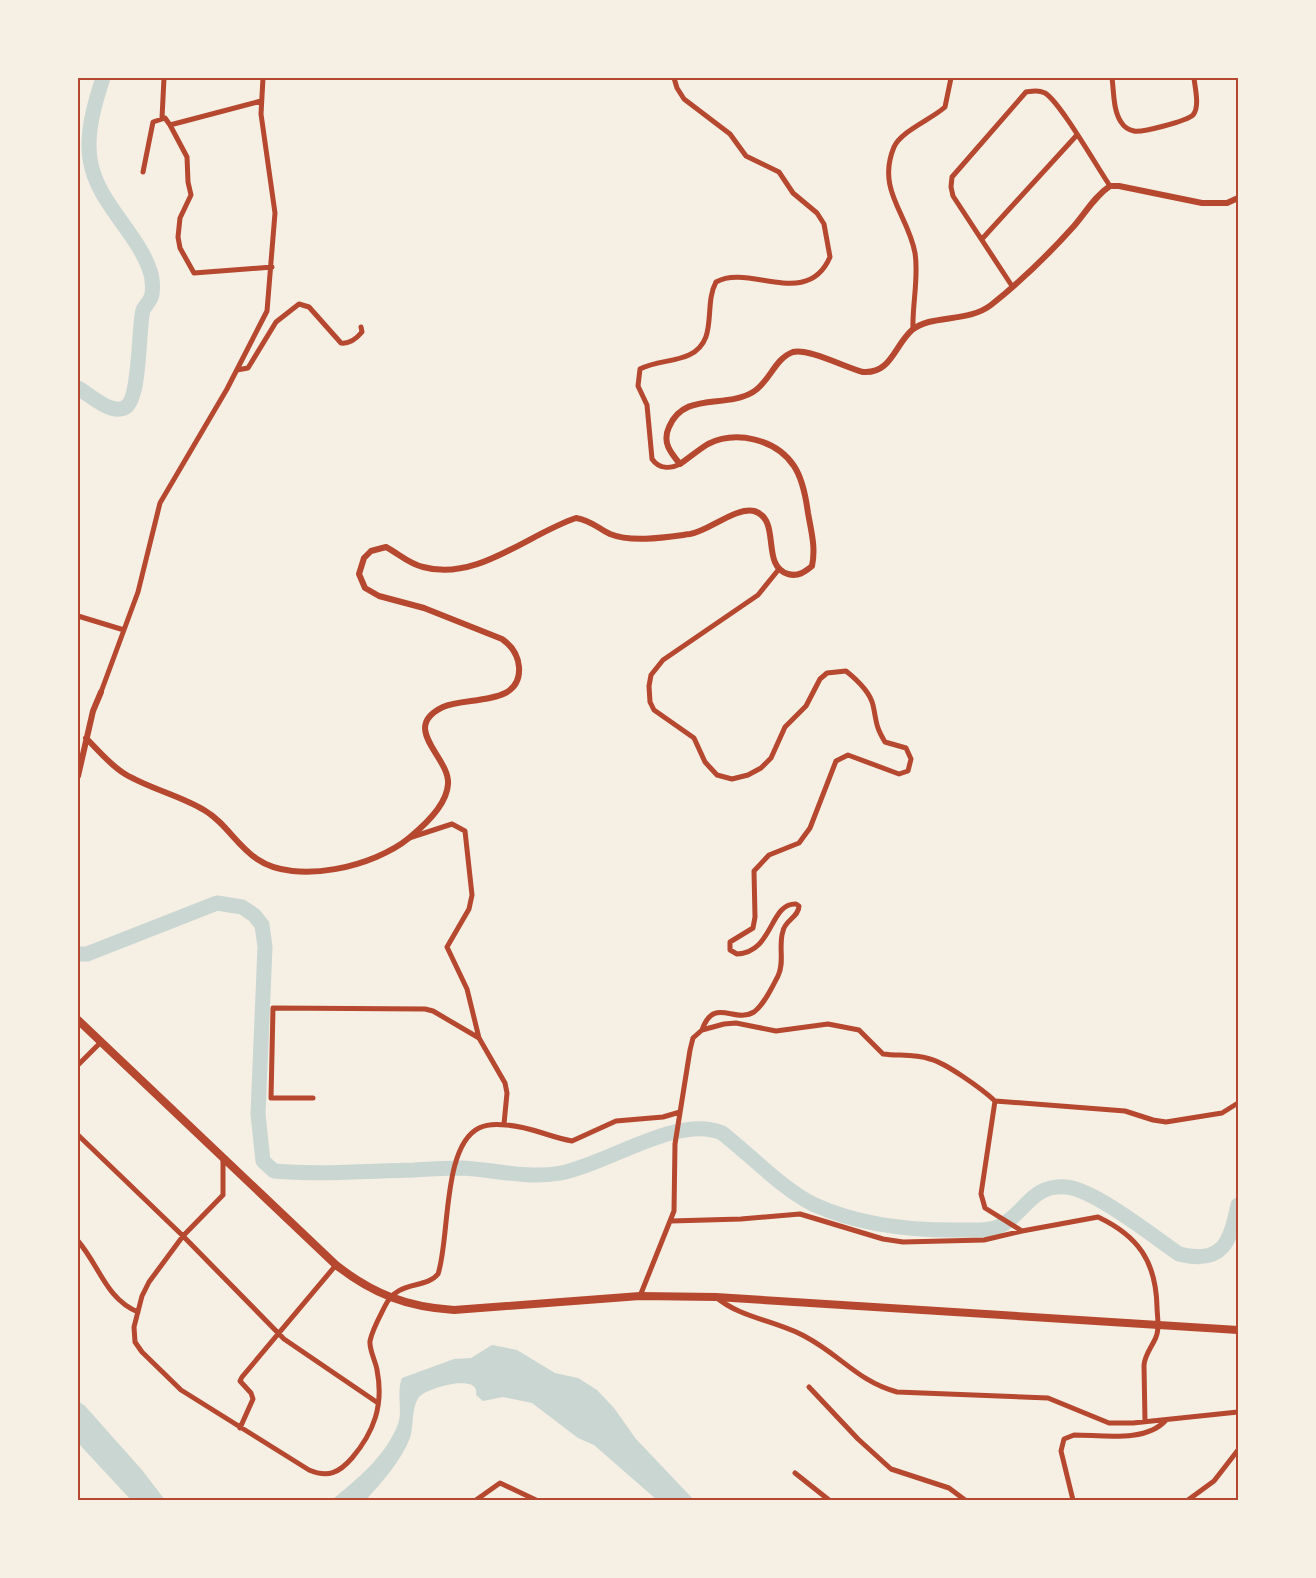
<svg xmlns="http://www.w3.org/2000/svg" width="1316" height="1578" viewBox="0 0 1316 1578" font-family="'Zilla Slab',serif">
  <rect width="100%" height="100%" fill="#f6efe4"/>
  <path fill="#c9d6d2" d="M 492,1345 L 517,1350 L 555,1373 L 578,1378 L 597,1390 L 614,1408 L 636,1439 L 694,1500 L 657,1500 L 594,1445 L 578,1438 L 532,1403 L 503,1397 L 483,1401 L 476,1395 C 481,1372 426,1388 419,1397 C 411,1408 414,1425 410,1438 C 401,1461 382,1482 366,1500 L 332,1500 C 357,1479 386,1456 398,1424 C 403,1410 396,1393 402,1378 L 454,1359 L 471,1358 Z
    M 78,1401 L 85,1406 L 142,1470 L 165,1500 L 131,1500 L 78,1443 Z"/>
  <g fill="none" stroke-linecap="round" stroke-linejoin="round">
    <path stroke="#c9d6d2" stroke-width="15" d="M 78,388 C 90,395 110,414 124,408 C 141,402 138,328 143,310 C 145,305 151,301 152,294 C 153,286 152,275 149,268 C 135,230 96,201 90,159 C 86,132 95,102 103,78
      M 78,954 L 87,954 L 217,903 L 242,907 L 254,915 L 262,925 L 265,947 L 258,1114 L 263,1161 L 274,1171 C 321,1175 367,1171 414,1170 C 430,1169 447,1168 463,1168 C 495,1170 529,1179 561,1173 C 608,1164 678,1114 722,1133 C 748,1153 787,1193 815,1205 C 861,1226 916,1231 966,1230 C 977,1230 991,1231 1000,1226 C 1025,1214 1031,1184 1066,1187 C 1094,1189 1154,1237 1179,1254 C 1223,1265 1230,1242 1238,1205"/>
    <path stroke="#b5482f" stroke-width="5" d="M 674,78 L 677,88 L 684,99 L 730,134 L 746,156 L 779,172 L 793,193 L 817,213 L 824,224 L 830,257 C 807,310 749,263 716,282 C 703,306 719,341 689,355 C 674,362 655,361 640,369 L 638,386 L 647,405 L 652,459 C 659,469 670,469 680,464
      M 1112,78 C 1114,92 1113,110 1121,122 C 1124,127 1129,130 1134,131 C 1141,133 1187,121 1193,115 C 1200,107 1195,88 1194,78
      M 261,101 L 170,125 L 187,157 L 188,182 L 191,195 L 180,218 L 178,237 L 180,248 L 194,273 L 272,267
      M 162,118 L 164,78
      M 143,172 L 153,122 L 165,118 L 170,125
      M 982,239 L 1076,136
      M 1012,286 L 953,196 L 951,187 L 952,177 L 1026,92 C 1033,91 1038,90 1045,93 C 1060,102 1097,167 1110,186
      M 913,329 C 912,305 919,277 915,253 C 908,214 876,190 894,147 C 901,131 932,119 945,107 L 951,78
      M 237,370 L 248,368 L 276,322 L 299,304 L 309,307 L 341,343 C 349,344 357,338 362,332 L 361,327
      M 78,616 L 124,630
      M 101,692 L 138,592 L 160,503 L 227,389 L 267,311 L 275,213 L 261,114 L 263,78
      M 409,838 L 452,824 L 465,831 L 472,895 L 469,909 L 447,947 L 467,989 L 479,1038 L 505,1083 L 507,1093 L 504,1124
      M 702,1030 C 714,996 734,1024 754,1012 C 764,1005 772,987 778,976 C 785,962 778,946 783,931 C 785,920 799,917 799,906 L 796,904 C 769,903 774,952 737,954 L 730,950 L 730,942 L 753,928 L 755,917 L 754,871 L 769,855 L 799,843 L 810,828 L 836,761 L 848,755 L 899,774 L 908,771 L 911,759 L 906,748 L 885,742 C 875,725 877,723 873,705 C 870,692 856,679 846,671 L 827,673 L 820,679 L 806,706 L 785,727 L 771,758 L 761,768 L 748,775 L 732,779 L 717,775 L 705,762 L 694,738 L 654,710 L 650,702 L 649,686 L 651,675 L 663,660 L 758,595 L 779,569
      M 78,1065 L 101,1042
      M 313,1098 L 271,1098 L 273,1008 L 425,1009 L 433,1011 L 479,1038
      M 995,1101 L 981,1194 L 985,1208 L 1022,1231 L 1098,1217 C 1138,1236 1156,1261 1157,1307 C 1157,1316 1160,1328 1156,1337 C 1152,1347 1145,1354 1144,1365 L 1145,1422
      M 78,1135 L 183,1236 L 284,1339 L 378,1403
      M 223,1158 L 223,1195 L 183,1236 L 149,1282 L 142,1296 L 134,1327 L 135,1342 L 142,1352 L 181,1390 L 309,1470 C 328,1478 339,1473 352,1458 C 374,1432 384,1405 377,1370 C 376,1362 369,1350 370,1341 C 372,1330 380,1316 385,1306 C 398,1279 425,1290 438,1274 C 450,1239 442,1146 479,1128 C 487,1124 497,1124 506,1125 C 529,1126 549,1137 572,1141 L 616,1121 L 663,1117 L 680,1112
      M 671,1221 L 741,1219 L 800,1214 L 883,1239 L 903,1242 L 984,1240 L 1022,1231
      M 78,1241 C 99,1265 106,1299 138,1312
      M 640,1296 L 674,1211 L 675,1144 L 690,1050 L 693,1038 L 702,1030 L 724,1024 L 736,1023 L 776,1031 L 828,1024 L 859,1030 L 883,1054 C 899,1056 914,1054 930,1059 C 946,1063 982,1089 995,1101 L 1125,1111 L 1153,1120 L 1166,1122 L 1222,1113 L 1238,1103
      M 716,1297 C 740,1318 778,1321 806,1337 C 840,1355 859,1382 897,1392 L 1048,1398 L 1109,1423 L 1133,1423 L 1238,1412
      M 809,1387 L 858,1439 L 891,1469 L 949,1488 L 965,1500
      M 240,1428 L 253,1399 L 251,1393 L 240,1381 L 242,1377 L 336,1265
      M 795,1473 L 829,1500
      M 476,1500 L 500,1483 L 536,1500
      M 1073,1500 L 1061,1451 L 1064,1439 L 1074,1435 C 1102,1435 1146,1443 1166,1420
      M 1188,1500 L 1214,1481 L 1238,1450"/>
    <path stroke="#b5482f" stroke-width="6" d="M 86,738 C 98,750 110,765 125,774 C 150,789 179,795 204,810 C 225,822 237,846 257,859 C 296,886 375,866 409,838 C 425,825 447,805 448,784 C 450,757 399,728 443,707 C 466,696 522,707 519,667 C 518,655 512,646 502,639 L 424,608 L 379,596 L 365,588 L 359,574 L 364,558 L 371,551 L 386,547 C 399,554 409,564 423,567 C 477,582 528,534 576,518 C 590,520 598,528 610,534 C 632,543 667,537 690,534 C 709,531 735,507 754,511 C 782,519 760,566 788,574 C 798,577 805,572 812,566 C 816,548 811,530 808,513 C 806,498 802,478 794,466 C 776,439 736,430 708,444 C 698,450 689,458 680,464 C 670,452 662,442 669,427 C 684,391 725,409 753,392 C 770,382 774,359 793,352 C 808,348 847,368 863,372 C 891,374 894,346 912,330 C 931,314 968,323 991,305 C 1021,281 1049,254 1074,226 C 1086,212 1095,196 1110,186 L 1119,186 L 1202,203 L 1227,203 L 1238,198
      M 78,776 L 93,711 L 101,692"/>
    <path stroke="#b5482f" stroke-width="8" d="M 78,1020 L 336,1265 C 373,1294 407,1307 454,1310 L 640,1296 L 716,1297 L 1238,1330"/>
  </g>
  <rect width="1316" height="1578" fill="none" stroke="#f6efe4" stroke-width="158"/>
  <rect x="79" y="79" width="1158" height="1420" fill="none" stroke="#b5482f" stroke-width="2"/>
</svg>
